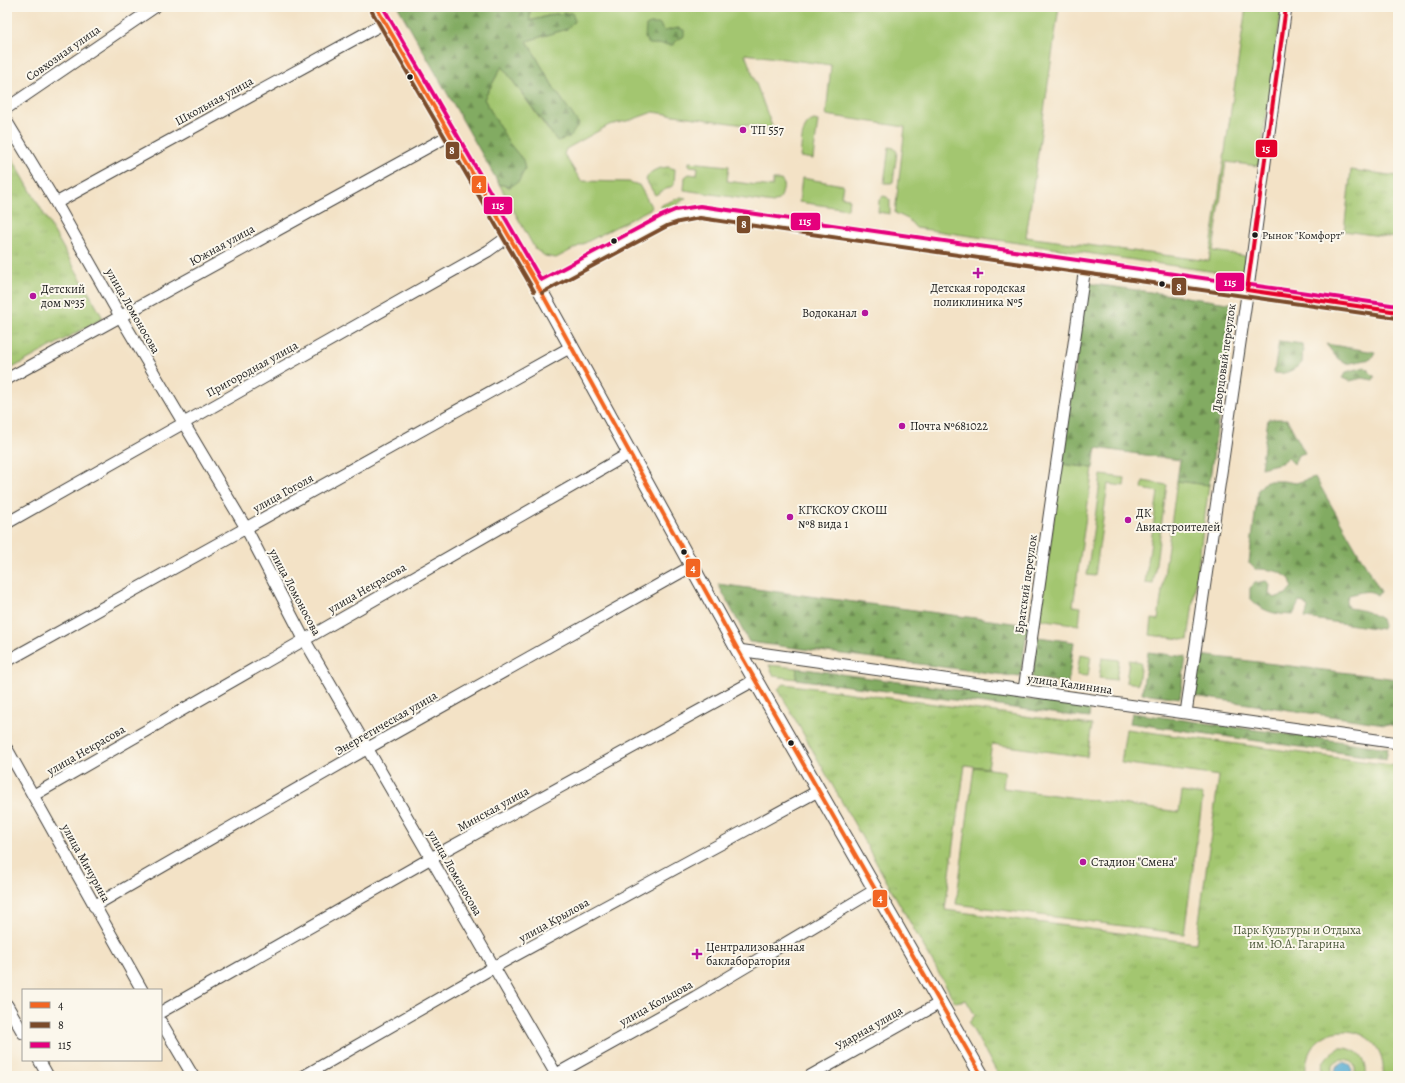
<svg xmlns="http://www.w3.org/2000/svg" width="1405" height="1083" viewBox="0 0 1405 1083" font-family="Alegreya,serif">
  <defs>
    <pattern id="forest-firs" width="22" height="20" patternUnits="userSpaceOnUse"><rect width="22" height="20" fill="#82ab62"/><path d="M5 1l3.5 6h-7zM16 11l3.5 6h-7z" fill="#6a8a50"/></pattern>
    <pattern id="park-tufts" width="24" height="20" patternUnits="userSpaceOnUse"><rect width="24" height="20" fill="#a3c66f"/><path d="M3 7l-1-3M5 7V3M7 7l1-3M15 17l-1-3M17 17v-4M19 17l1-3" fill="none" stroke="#8caa60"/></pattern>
  </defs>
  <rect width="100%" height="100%" fill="#fbf7ec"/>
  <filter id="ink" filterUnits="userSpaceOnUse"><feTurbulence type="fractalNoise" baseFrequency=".025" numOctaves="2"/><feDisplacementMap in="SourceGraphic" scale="8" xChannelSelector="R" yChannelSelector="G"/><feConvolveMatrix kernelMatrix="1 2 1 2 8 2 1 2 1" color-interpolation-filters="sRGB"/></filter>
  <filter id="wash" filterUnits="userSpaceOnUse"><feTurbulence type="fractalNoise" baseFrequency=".012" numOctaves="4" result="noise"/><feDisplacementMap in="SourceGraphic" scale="16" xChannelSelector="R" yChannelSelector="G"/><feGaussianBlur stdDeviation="0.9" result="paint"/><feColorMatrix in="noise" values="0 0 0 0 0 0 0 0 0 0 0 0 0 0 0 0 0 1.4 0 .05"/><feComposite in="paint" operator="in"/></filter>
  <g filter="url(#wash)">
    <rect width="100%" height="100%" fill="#f3e2c6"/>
    <path fill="#a3c66f" stroke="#607146" d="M 530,7 L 1059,7 L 1026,237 L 1209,261 L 1246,7 L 1282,7 L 1259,166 L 1226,162 L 1213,251 L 1246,256 L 1243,276 L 916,228 L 908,219 L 895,213 L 905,127 L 826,115 L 831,65 L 745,54 L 773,129 L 653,112 L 631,120 L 609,125 L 566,149 L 564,154 L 581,181 L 629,182 L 639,185 L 652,208 L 556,258 L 545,256 L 535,249 L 499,184 L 510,187 L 523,160 L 509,144 L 484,99 L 502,66 L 548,130 L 578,124 L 554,88 L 527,41 L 567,29 L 571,13 L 555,14 L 529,21 Z
      M 814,120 L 818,121 L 813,159 L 800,157 C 802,145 800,124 814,120 Z
      M 889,147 L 894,148 L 897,152 L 893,182 L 891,183 L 884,183 Z
      M 689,162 L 729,166 L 727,181 L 772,187 L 773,180 L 781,180 L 784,184 C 782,193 783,199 773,203 L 684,190 L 685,177 L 689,174 L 697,175 L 698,167 L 689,166 Z
      M 802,178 L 843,185 L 841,197 L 849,198 L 848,209 L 799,202 Z
      M 883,196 L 887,197 L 890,200 L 890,214 L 878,212 L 879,200 Z
      M 681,197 L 686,198 C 678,204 669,211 659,206 Z
      M 1061,464 L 1093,468 L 1073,606 L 1081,607 L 1079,625 L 1040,619 Z
      M 1101,475 L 1125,478 L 1124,486 L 1108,484 L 1095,576 L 1087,575 Z
      M 1143,481 L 1167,485 L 1153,584 L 1145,583 L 1158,492 L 1142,489 Z
      M 1177,481 L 1209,485 L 1188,640 L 1150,635 L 1152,619 L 1158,620 Z
      M 1080,654 L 1091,656 L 1088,676 L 1077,675 Z
      M 1102,658 L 1119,660 L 1116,680 L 1099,678 Z
      M 1129,660 L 1141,662 L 1138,684 L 1126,682 Z
      M 769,665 L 797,668 L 796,679 L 774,676 Z
      M 974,767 L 1005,771 L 1003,788 L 1179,812 L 1182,792 L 1203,795 L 1184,934 L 956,904 Z
      M 1339,1048 C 1356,1047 1368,1058 1366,1076 L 1354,1076 C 1362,1053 1325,1054 1333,1076 L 1322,1076 C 1320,1063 1327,1054 1339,1048 Z"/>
    <path fill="url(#forest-firs)" stroke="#4f643f" d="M 398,7 L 530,7 L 530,21 L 555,14 L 572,13 L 575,21 L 567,29 L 527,41 L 554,88 L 579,124 L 570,137 L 557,141 L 502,66 L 484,99 L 509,143 L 523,160 L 525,169 L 519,181 L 510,187 L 499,184 Z
      M 650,24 L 660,24 L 662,29 L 665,31 L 678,28 L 684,30 L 684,36 L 678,39 L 673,45 L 649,44 L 645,38 L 646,26 Z
      M 1087,283 L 1235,304 L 1209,485 L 1177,481 L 1180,460 L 1096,448 L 1093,468 L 1061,464 Z
      M 1279,341 L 1303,344 L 1302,363 C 1293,370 1286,375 1274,373 Z
      M 1326,344 L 1375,352 L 1371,359 L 1346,364 L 1337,358 Z
      M 1365,367 L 1375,377 L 1373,380 L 1362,378 L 1350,381 L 1342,378 L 1346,372 Z
      M 1268,419 L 1287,419 L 1305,453 L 1298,455 L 1294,464 L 1288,458 L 1281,463 L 1261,468 Z
      M 1315,477 L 1381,592 L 1377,595 C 1369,588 1359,593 1349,595 L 1346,601 L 1348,608 C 1360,609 1370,612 1381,619 L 1383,626 L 1382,629 L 1305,618 L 1308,608 L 1304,603 L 1299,602 L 1293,615 C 1273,614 1263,612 1250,598 L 1250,588 L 1255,583 L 1266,581 L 1270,584 L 1269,594 L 1274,598 L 1286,594 L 1292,587 L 1290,579 C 1279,570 1269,569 1255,569 L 1249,563 L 1258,490 L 1266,481 L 1283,481 L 1296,483 Z
      M 718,584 L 1028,625 L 1020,677 L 749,642 Z
      M 1038,637 L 1074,642 L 1068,683 L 1032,678 Z
      M 1148,652 L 1186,657 L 1180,698 L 1142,693 Z
      M 1200,655 L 1398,679 L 1398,726 L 1194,696 Z
      M 797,668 L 1090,708 L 1089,718 L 796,679 Z
      M 1132,713 L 1388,748 L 1386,759 L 1130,723 Z"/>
    <path fill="url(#park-tufts)" stroke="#607146" d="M 7,149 L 103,318 L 7,371 Z
      M 668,167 L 675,169 L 674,185 L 655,195 L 646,180 C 649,170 659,168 668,167 Z
      M 1351,170 L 1398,176 L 1398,224 L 1396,238 L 1344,231 Z
      M 784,684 L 1092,725 L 1087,757 L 992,744 L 988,768 L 965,765 L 945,910 L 1196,943 L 1219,776 L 1121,763 L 1126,729 L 1398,766 L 1398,1076 L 1383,1076 C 1389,1017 1301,1015 1306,1076 L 999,1076 L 969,1023 L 975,1015 L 966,1000 L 955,1002 L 778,689 Z"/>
    <path fill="#55abd1" stroke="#386476" d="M 1343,1062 C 1351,1063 1354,1069 1350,1076 L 1337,1076 L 1335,1072 L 1336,1067 Z"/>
  </g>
  <g filter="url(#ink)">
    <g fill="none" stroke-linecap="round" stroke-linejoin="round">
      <g stroke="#3c3a36" stroke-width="13">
        <path id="minor" d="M 7,108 L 155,7
          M 7,122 L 56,203 L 120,316 L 246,528 L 304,639 L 557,1076
          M 56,203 L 364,34 L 385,23
          M 7,379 L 450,135
          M 7,523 L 488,251 L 509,236
          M 738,650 L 1398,743
          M 7,661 L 571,347
          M 1024,690 L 1085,267
          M 1186,713 L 1249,281 L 1286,7
          M 7,749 L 142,990
          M 34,795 L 630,453
          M 94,906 L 368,748 L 692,566
          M 7,1005 L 23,1033
          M 161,1012 L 431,858 L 755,680
          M 161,1022 L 193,1076
          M 39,1060 L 48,1076
          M 304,1076 L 494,967 L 818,791
          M 553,1076 L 695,997 L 875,890
          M 810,1076 L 940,1003"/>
      </g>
      <g stroke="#3c3a36" stroke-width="16">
        <path id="major" d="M 376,7 L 539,288 L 738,650 L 982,1076
          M 539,288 L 664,221 L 677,216 L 700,212 L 1398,312"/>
      </g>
      <use href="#minor" stroke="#fff" stroke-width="11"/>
      <use href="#major" stroke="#fff" stroke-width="14"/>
      <g stroke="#fbf7ec" stroke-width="7">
        <path id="bus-1" d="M 376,7 L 539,288 L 738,650 L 982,1076"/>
      </g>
      <g stroke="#fbf7ec" stroke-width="7">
        <path id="bus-2" d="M 371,10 L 534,291
          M 542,293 L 667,226 L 679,222 L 700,218 L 1397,318"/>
      </g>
      <g stroke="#fbf7ec" stroke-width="7">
        <path id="bus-3" d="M 383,7 L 541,280 L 661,216 L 675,210 L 700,206 L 1398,306"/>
      </g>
      <g stroke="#fbf7ec" stroke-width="7">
        <path id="bus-4" d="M 1247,290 L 1286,7
          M 1247,290 L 1398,312"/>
      </g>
      <use href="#bus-1" stroke="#f26522" stroke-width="4"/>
      <use href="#bus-2" stroke="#7a4b2a" stroke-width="4"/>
      <use href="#bus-3" stroke="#e5007d" stroke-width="4"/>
      <use href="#bus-4" stroke="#e4002b" stroke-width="4"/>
    </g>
  </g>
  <g fill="#1c1c1c" stroke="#fbf7ec" stroke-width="1.5">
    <circle cx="410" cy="77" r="3.5"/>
    <circle cx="1255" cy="235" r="3.5"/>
    <circle cx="614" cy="241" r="3.5"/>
    <circle cx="1162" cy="284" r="3.5"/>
    <circle cx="684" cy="552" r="3.5"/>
    <circle cx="791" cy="743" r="3.5"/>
  </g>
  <g fill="#b5179e" stroke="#fbf7ec" stroke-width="1.5">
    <circle cx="743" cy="130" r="4"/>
    <path d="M976 267h4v4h4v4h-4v4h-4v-4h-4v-4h4z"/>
    <circle cx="33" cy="296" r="4"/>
    <circle cx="865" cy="313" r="4"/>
    <circle cx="902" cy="426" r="4"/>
    <circle cx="790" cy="517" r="4"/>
    <circle cx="1128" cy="520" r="4"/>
    <circle cx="1083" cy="862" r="4"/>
    <path d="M695 948h4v4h4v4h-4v4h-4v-4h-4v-4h4z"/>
  </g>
  <g text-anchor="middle" stroke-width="4" stroke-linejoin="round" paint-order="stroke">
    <g font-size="11" fill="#1c1c1c" stroke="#fbf7ec" text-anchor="start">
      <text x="1262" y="239">Рынок "Комфорт"</text>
    </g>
    <g font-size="12" fill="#1c1c1c" stroke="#fbf7ec">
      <text transform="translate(63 53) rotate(-35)" y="4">Совхозная улица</text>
      <text transform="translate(214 101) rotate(-29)" y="4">Школьная улица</text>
      <text transform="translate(222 245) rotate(-29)" y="4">Южная улица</text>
      <text transform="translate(133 311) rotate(60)" y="4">улица Ломоносова</text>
      <text transform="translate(1224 358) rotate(-82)" y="4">Дворцовый переулок</text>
      <text transform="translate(252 369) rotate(-29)" y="4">Пригородная улица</text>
      <text transform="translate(283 493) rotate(-29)" y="4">улица Гоголя</text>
      <text transform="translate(1026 584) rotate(-82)" y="4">Братский переулок</text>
      <text transform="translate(367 588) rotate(-30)" y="4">улица Некрасова</text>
      <text transform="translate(295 592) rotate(62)" y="4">улица Ломоносова</text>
      <text transform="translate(1070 684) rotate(8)" y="4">улица Калинина</text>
      <text transform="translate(386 723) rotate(-30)" y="4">Энергетическая улица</text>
      <text transform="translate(86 750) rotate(-30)" y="4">улица Некрасова</text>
      <text transform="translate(493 809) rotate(-29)" y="4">Минская улица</text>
      <text transform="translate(86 863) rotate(61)" y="4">улица Мичурина</text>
      <text transform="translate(455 873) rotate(60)" y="4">улица Ломоносова</text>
      <text transform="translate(554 920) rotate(-29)" y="4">улица Крылова</text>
      <text transform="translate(656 1003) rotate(-29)" y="4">улица Кольцова</text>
      <text transform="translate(869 1028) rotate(-30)" y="4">Ударная улица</text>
    </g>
    <g font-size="12" fill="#1c1c1c" stroke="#fbf7ec" text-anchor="start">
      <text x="751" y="134">ТП 557</text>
      <text x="978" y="292" text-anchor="middle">Детская городская<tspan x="978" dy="14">поликлиника №5</tspan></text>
      <text x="41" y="293">Детский<tspan x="41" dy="14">дом №35</tspan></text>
      <text x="857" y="317" text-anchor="end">Водоканал</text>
      <text x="910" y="430">Почта №681022</text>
      <text x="798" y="514">КГКСКОУ СКОШ<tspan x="798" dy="14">№8 вида 1</tspan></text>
      <text x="1136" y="517">ДК<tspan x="1136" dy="14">Авиастроителей</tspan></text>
      <text x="1091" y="866">Стадион "Смена"</text>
      <text x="706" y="951">Централизованная<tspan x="706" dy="14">баклаборатория</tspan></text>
    </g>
    <g font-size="12" fill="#4b5839" stroke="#fbf7ec">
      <text x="1297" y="934">Парк Культуры и Отдыха<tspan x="1297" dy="14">им. Ю.А. Гагарина</tspan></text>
    </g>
  </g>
  <g stroke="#fbf7ec" stroke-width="1.5">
    <rect x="1255" y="139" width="23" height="19" rx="4" fill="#e4002b"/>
    <rect x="445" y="141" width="15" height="19" rx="4" fill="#7a4b2a"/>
    <rect x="471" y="175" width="16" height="19" rx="4" fill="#f26522"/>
    <rect x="483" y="196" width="30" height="19" rx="4" fill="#e5007d"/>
    <rect x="790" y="212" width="31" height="19" rx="4" fill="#e5007d"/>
    <rect x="736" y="215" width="15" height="19" rx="4" fill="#7a4b2a"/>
    <rect x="1215" y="272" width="30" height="20" rx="4" fill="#e5007d"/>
    <rect x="1171" y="277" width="16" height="19" rx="4" fill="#7a4b2a"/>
    <rect x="685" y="558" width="16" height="20" rx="4" fill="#f26522"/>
    <rect x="872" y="889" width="16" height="19" rx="4" fill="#f26522"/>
  </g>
  <g font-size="11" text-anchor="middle" font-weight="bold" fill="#fff">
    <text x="1266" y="152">15</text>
    <text x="452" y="154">8</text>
    <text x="479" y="188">4</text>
    <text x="498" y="209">115</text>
    <text x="805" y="225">115</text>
    <text x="744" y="228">8</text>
    <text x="1230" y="286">115</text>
    <text x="1179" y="291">8</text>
    <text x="693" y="572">4</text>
    <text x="880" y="902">4</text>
  </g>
  <rect width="1405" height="1083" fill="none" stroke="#fbf7ec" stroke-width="24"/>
  <rect x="22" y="989" width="140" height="72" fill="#fbf7ec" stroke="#a29f99"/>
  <rect x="30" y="1002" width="20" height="6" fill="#f26522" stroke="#a29f99"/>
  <text x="58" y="1009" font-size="12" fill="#1c1c1c">4</text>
  <rect x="30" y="1022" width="20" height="6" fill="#7a4b2a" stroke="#a29f99"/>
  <text x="58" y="1029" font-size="12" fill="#1c1c1c">8</text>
  <rect x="30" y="1042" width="20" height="6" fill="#e5007d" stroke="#a29f99"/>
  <text x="58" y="1049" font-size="12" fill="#1c1c1c">115</text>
</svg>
